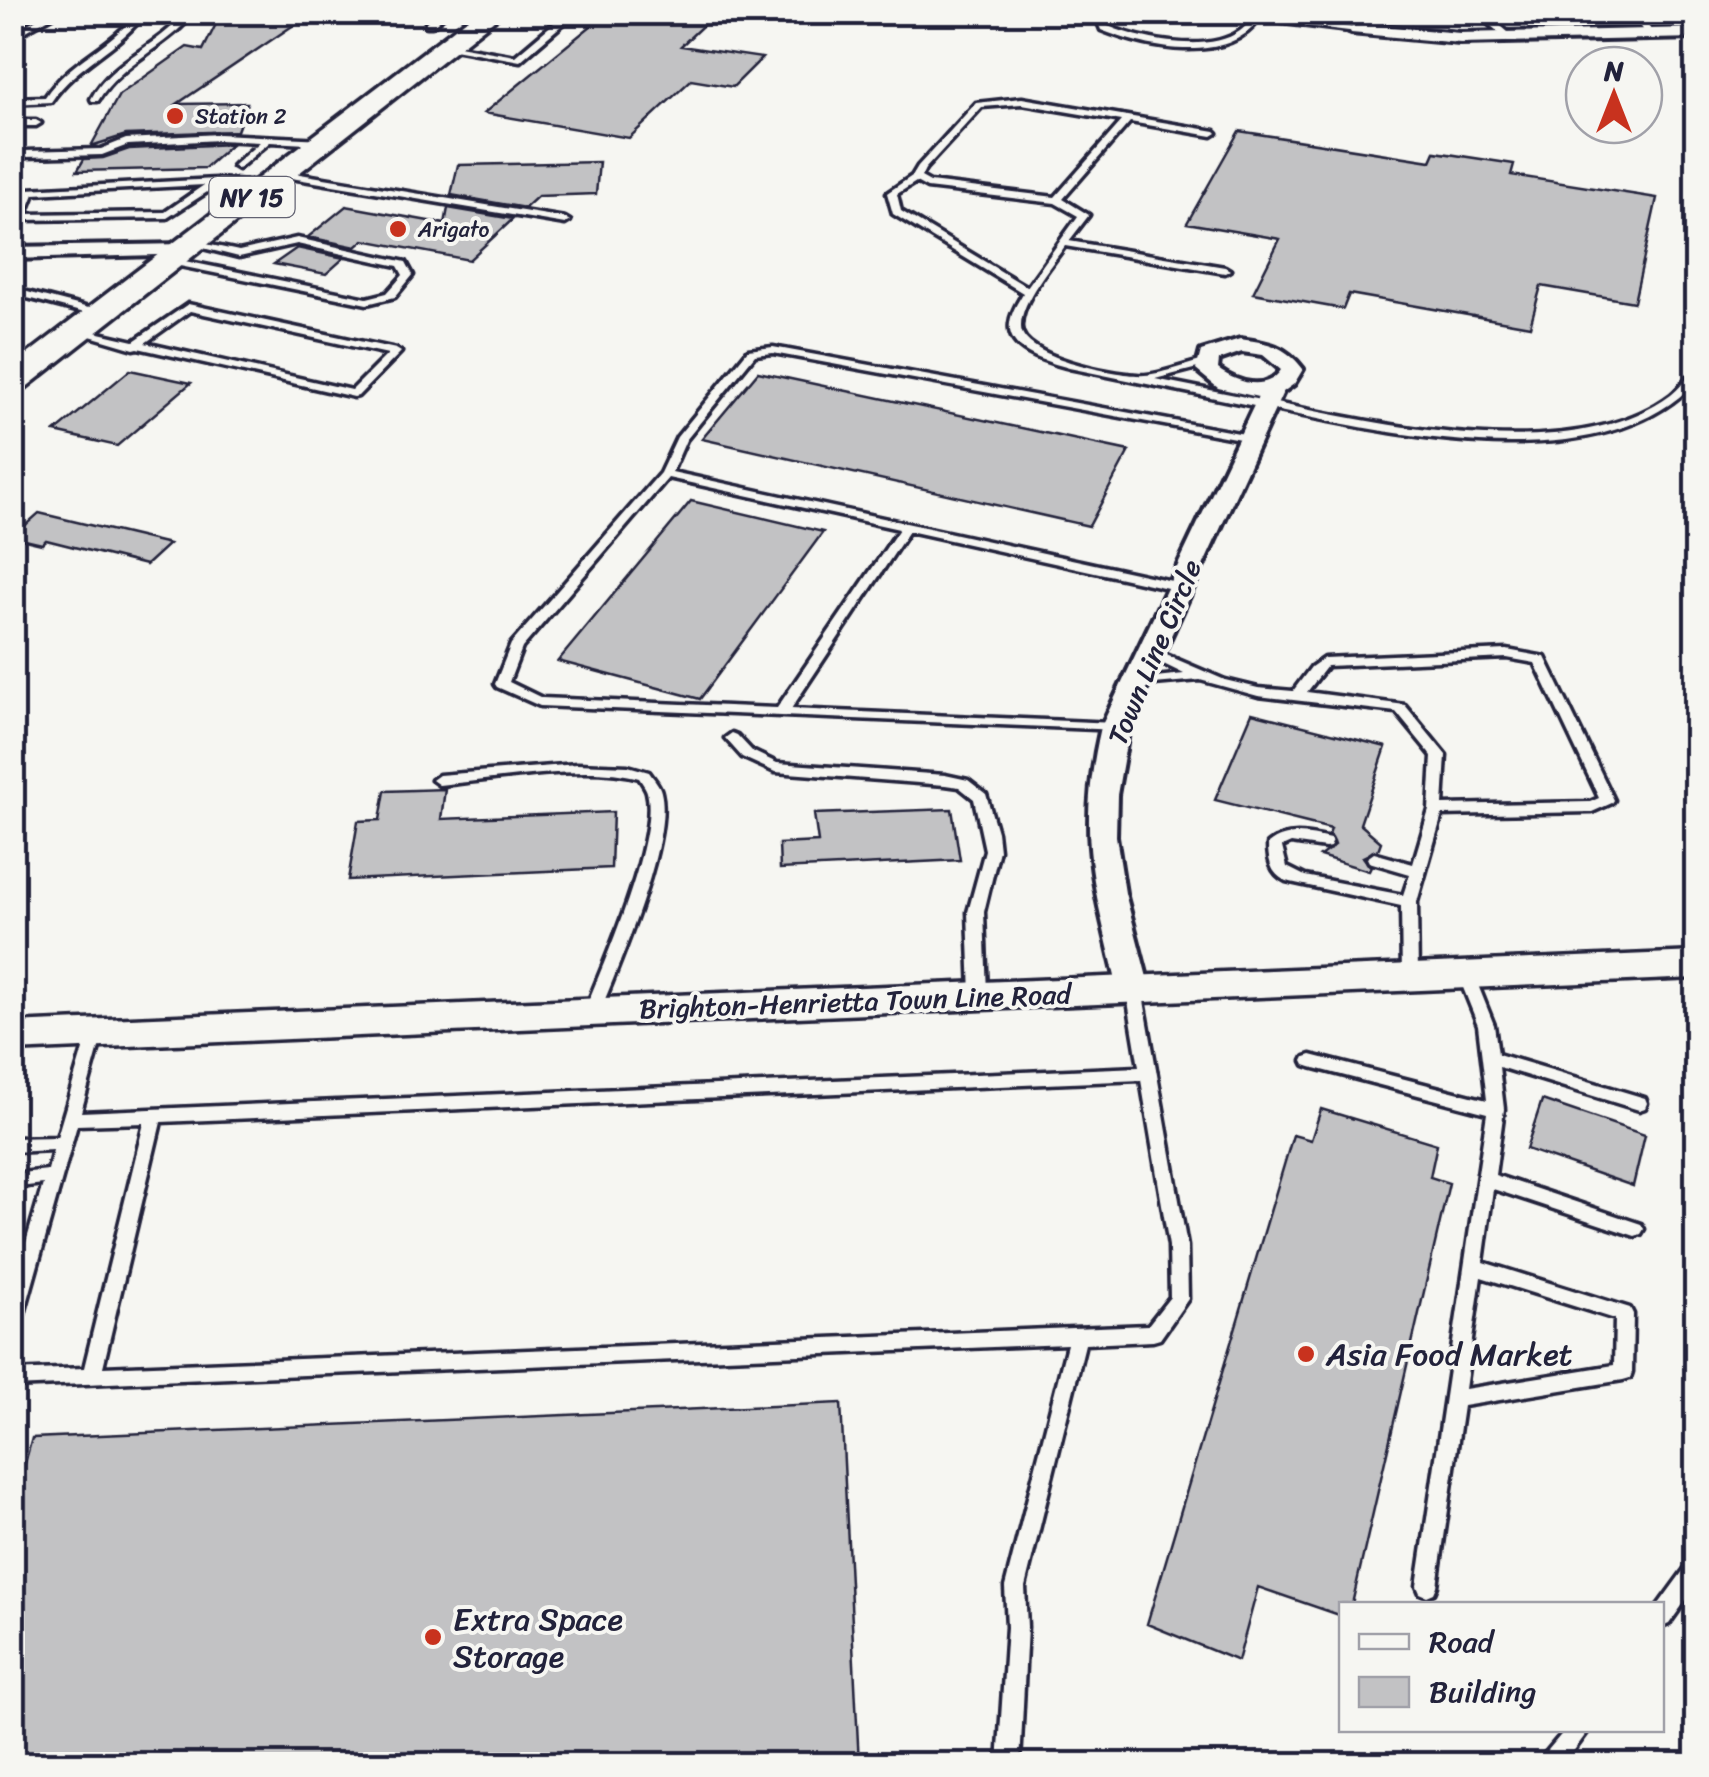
<svg xmlns="http://www.w3.org/2000/svg" width="1709" height="1777" viewBox="0 0 1709 1777" font-family="Sriracha,sans-serif">
  <rect width="100%" height="100%" fill="#f6f6f2"/>
  <filter id="ink" filterUnits="userSpaceOnUse"><feTurbulence type="fractalNoise" baseFrequency=".01" numOctaves="2"/><feDisplacementMap in="SourceGraphic" scale="20" xChannelSelector="R" yChannelSelector="G"/><feConvolveMatrix kernelMatrix="1 2 1 2 8 2 1 2 1" color-interpolation-filters="sRGB"/></filter>
  <g filter="url(#ink)">
    <path fill="#c2c2c4" stroke="#22223b" stroke-width="2.5" d="M 222,12 L 313,12 L 177,104 L 247,103 L 237,131 L 126,135 L 91,146 L 119,95 L 187,47 L 203,50 Z
      M 608,12 L 717,12 L 681,46 L 762,58 L 733,87 L 691,80 L 629,138 L 484,113 Z
      M 1239,131 L 1431,161 L 1435,152 L 1514,164 L 1511,175 L 1657,198 L 1634,302 L 1541,286 L 1530,326 L 1349,294 L 1343,309 L 1253,293 L 1280,239 L 1187,223 Z
      M 232,144 L 205,168 L 77,171 L 84,159 L 103,158 L 129,149 Z
      M 599,162 L 596,194 L 538,196 L 525,208 L 451,195 L 458,165 Z
      M 346,206 L 445,224 L 448,208 L 513,219 L 469,260 L 364,240 L 356,247 L 308,237 Z
      M 297,248 L 344,258 L 326,274 L 274,264 Z
      M 130,370 L 191,383 L 117,446 L 55,432 Z
      M 758,372 L 1129,451 L 1089,526 L 702,439 Z
      M 691,501 L 823,532 L 700,699 L 558,661 Z
      M 39,513 L 169,544 L 146,565 L 46,540 L 42,544 L 12,537 Z
      M 1252,713 L 1386,747 L 1360,824 L 1381,842 L 1378,850 L 1363,857 L 1371,867 L 1369,871 L 1320,856 L 1335,845 L 1329,835 L 1331,829 L 1215,800 Z
      M 445,789 L 441,819 L 613,812 L 611,868 L 348,880 L 358,821 L 380,820 L 385,791 Z
      M 952,809 L 960,860 L 780,869 L 779,844 L 818,842 L 814,814 Z
      M 1542,1100 L 1645,1135 L 1633,1186 L 1526,1149 Z
      M 1321,1109 L 1437,1144 L 1430,1177 L 1449,1183 L 1352,1604 L 1342,1604 L 1342,1616 L 1258,1587 L 1238,1661 L 1147,1624 L 1293,1135 L 1311,1140 Z
      M 841,1403 L 859,1764 L 12,1764 L 12,1510 L 32,1438 Z"/>
    <g fill="none" stroke-linecap="round" stroke-linejoin="round">
      <g stroke="#22223b" stroke-width="7">
        <path id="service" d="M 49,12 L 60,12 L 12,39 L 12,33 Z
          M 137,12 L 146,12 C 119,50 77,63 51,102 L 12,104 L 12,98 L 45,97 C 69,60 112,47 137,12 Z
          M 186,12 L 195,12 C 167,48 121,62 98,101 L 92,101 L 91,99 C 112,59 158,47 186,12 Z
          M 439,12 L 449,12 L 432,26 L 426,26 L 426,22 Z
          M 567,12 L 577,12 L 520,61 L 443,47 L 447,44 L 515,56 Z
          M 1102,12 L 1110,12 L 1105,20 L 1108,26 C 1141,40 1208,54 1240,31 C 1247,26 1251,19 1256,12 L 1361,29 L 1357,32 L 1259,20 C 1225,66 1146,48 1101,30 L 1097,20 Z
          M 1474,12 L 1484,12 L 1514,37 L 1507,39 Z
          M 1629,12 L 1638,12 L 1654,34 L 1653,36 L 1647,36 Z
          M 1022,98 L 1215,131 L 1217,133 L 1212,136 L 1130,122 L 1063,199 L 1089,215 L 1069,241 L 1225,267 L 1230,270 L 1225,273 L 1065,246 C 1051,266 1020,302 1021,327 C 1021,357 1113,374 1137,375 C 1155,377 1186,364 1205,360 L 1210,363 L 1209,365 L 1155,379 C 1205,389 1255,399 1305,409 C 1409,430 1580,463 1671,395 C 1679,389 1685,380 1692,373 L 1696,372 L 1696,381 C 1602,485 1384,432 1264,408 C 1199,395 1134,381 1069,368 C 1048,362 1006,352 1010,323 C 1011,312 1018,302 1023,293 L 893,214 L 887,193 L 912,176 L 918,166 L 976,103 ZM 1022,104 L 1122,121 L 1055,197 L 930,182 L 921,177 L 925,169 L 982,107 ZM 916,182 L 927,188 L 1055,203 L 1078,216 L 1027,287 L 901,211 L 897,194 Z
          M 12,120 L 36,120 L 41,123 L 36,126 L 12,126 Z
          M 219,134 L 325,139 L 330,142 L 325,145 L 270,142 L 238,169 L 233,166 L 235,164 L 260,142 L 219,140 L 128,145 L 102,155 L 25,157 L 20,154 L 25,151 L 101,149 L 126,139 Z
          M 282,171 L 565,218 L 570,221 L 565,224 L 279,176 L 279,172 Z
          M 216,179 L 269,182 L 274,185 L 269,188 L 218,185 L 167,218 L 23,220 L 17,235 L 12,238 L 12,222 L 27,189 ZM 204,185 L 165,212 L 26,214 L 34,194 Z
          M 297,238 L 406,262 L 413,275 L 395,297 L 367,304 L 170,264 L 165,261 L 170,258 L 367,298 L 387,293 L 403,275 L 398,266 L 297,244 L 239,257 L 187,244 L 192,241 L 239,251 Z
          M 12,288 L 104,312 L 105,314 L 100,317 L 12,294 Z
          M 188,304 L 396,349 L 401,352 L 358,396 L 354,397 L 138,348 L 134,349 L 73,331 L 78,328 L 134,341 ZM 190,311 L 388,354 L 352,390 L 145,343 Z
          M 773,347 L 1255,436 L 1255,440 L 1251,441 L 773,353 L 755,355 L 686,440 L 672,472 L 1181,583 L 1187,587 L 1181,591 L 909,531 L 791,709 L 1115,723 L 1122,727 L 1120,730 L 540,706 L 497,687 L 495,684 L 511,644 L 660,473 L 677,437 L 748,350 ZM 668,478 L 899,529 L 777,708 L 542,698 L 509,682 L 522,648 Z
          M 1150,648 L 1225,680 L 1258,688 L 1293,691 L 1311,667 L 1324,658 L 1507,650 L 1545,657 L 1614,800 L 1612,803 L 1592,812 L 1442,815 L 1417,902 L 1418,977 L 1416,981 L 1404,981 L 1402,977 L 1401,906 L 1286,881 C 1271,874 1268,860 1268,844 C 1286,829 1308,834 1330,839 L 1332,843 L 1330,847 L 1325,848 L 1291,843 L 1282,847 L 1287,867 L 1305,876 L 1403,895 L 1410,874 L 1369,862 L 1367,858 L 1374,853 L 1413,864 L 1429,810 L 1432,756 L 1396,712 L 1258,696 L 1200,680 L 1131,686 L 1129,683 L 1131,680 L 1136,679 L 1184,674 L 1145,655 L 1143,652 L 1145,649 ZM 1507,658 L 1535,663 L 1599,798 L 1590,802 L 1443,805 L 1446,755 L 1405,705 L 1307,692 L 1327,666 Z
          M 732,733 L 737,735 L 752,751 L 777,763 L 945,775 L 968,780 L 986,794 L 997,832 L 999,850 L 984,912 L 987,995 L 985,999 L 973,999 L 971,995 L 968,912 L 985,850 L 974,799 L 959,787 L 945,785 L 775,772 L 742,757 L 725,738 Z
          M 577,764 L 628,766 L 649,772 C 653,778 660,785 661,792 C 673,840 619,964 600,1012 L 598,1016 L 586,1016 L 584,1012 C 603,966 659,838 647,792 C 646,788 641,781 639,778 C 587,763 495,780 439,785 L 432,780 L 439,775 Z
          M 1466,969 L 1472,971 L 1474,975 L 1494,1025 L 1498,1054 L 1645,1098 L 1647,1103 L 1645,1108 L 1639,1110 L 1499,1067 L 1504,1109 L 1495,1175 L 1641,1224 L 1644,1229 L 1641,1234 L 1635,1236 L 1493,1189 L 1483,1262 L 1630,1308 L 1633,1314 L 1632,1372 L 1630,1378 L 1623,1380 L 1463,1406 L 1437,1586 L 1434,1593 L 1427,1596 L 1420,1593 L 1417,1586 L 1487,1113 L 1311,1067 L 1305,1065 L 1303,1061 L 1305,1057 L 1311,1055 L 1487,1100 L 1478,1025 L 1458,975 L 1460,971 ZM 1481,1277 L 1615,1319 L 1614,1365 L 1465,1389 Z
          M 1134,983 L 1140,985 L 1142,989 L 1187,1246 L 1188,1299 L 1160,1339 L 1153,1341 L 1085,1344 L 1025,1587 L 1027,1627 L 1020,1764 L 998,1764 L 1007,1627 L 1005,1587 L 1067,1344 L 12,1387 L 12,1371 L 84,1368 L 144,1123 L 77,1125 L 21,1325 L 18,1331 L 12,1333 L 12,1291 L 43,1184 L 12,1188 L 12,1174 L 48,1170 L 53,1150 L 12,1152 L 12,1138 L 57,1137 L 89,1029 L 101,1029 L 103,1033 L 81,1112 L 1139,1067 L 1126,989 L 1128,985 ZM 1141,1080 L 1169,1246 L 1170,1297 L 1148,1325 L 103,1367 L 161,1122 Z
          M 1696,1560 L 1696,1586 L 1669,1624 L 1662,1627 L 1662,1604 L 1659,1604 L 1689,1563 Z
          M 1565,1730 L 1589,1730 L 1564,1764 L 1540,1764 L 1543,1756 Z"/>
      </g>
      <g stroke="#22223b" stroke-width="8">
        <path id="minor" d="M 1357,24 L 1460,33 L 1696,28 L 1696,38 L 1460,43 L 1351,33 L 1349,29 Z
          M 185,244 L 192,246 L 192,254 L 12,259 L 12,247 Z
          M 1240,339 C 1268,343 1285,345 1303,369 L 1294,384 L 1283,392 L 1129,727 L 1117,795 L 1116,836 L 1125,893 L 1150,989 L 1145,997 L 1134,1001 L 1123,997 L 1118,989 C 1094,884 1076,836 1101,727 L 1258,397 L 1218,388 L 1196,370 L 1201,351 ZM 1242,352 L 1263,355 L 1281,370 C 1266,392 1237,383 1218,369 L 1219,360 Z"/>
      </g>
      <g stroke="#22223b" stroke-width="7">
        <path id="tertiary" d="M 1696,952 L 1696,978 L 12,1051 L 12,1023 Z"/>
      </g>
      <g stroke="#22223b" stroke-width="7">
        <path id="primary" d="M 476,12 L 504,12 L 24,389 L 12,392 L 12,366 Z"/>
      </g>
      <use href="#service" fill="#f6f6f2" fill-rule="evenodd"/>
      <use href="#minor" fill="#f6f6f2" fill-rule="evenodd"/>
      <use href="#tertiary" fill="#f6f6f2" fill-rule="evenodd"/>
      <use href="#primary" fill="#f6f6f2" fill-rule="evenodd"/>
    </g>
  </g>
  <g fill="#c8321e" stroke="#f6f6f2" stroke-width="4">
    <circle cx="175" cy="116" r="10"/>
    <circle cx="398" cy="229" r="10"/>
    <circle cx="1306" cy="1354" r="10"/>
    <circle cx="433" cy="1637" r="10"/>
  </g>
  <g text-anchor="middle" stroke-width="8" stroke-linejoin="round" paint-order="stroke">
    <g font-size="22" fill="#22223b" stroke="#f6f6f2" text-anchor="start">
      <text x="195" y="124">Station 2</text>
      <text x="418" y="237">Arigato</text>
    </g>
    <rect fill="#f6f6f2" stroke="#626272" stroke-width="2.5" x="209.5" y="177" width="85" height="40" rx="8"/>
    <g font-size="25" font-weight="bold" fill="#22223b">
      <text x="252" y="206">NY 15</text>
    </g>
    <g font-size="28" fill="#22223b" stroke="#f6f6f2">
      <text transform="translate(1154 652) rotate(-67)" y="10">Town Line Circle</text>
      <text transform="translate(855 1001) rotate(-2)" y="10">Brighton-Henrietta Town Line Road</text>
    </g>
    <g font-size="32" fill="#22223b" stroke="#f6f6f2" text-anchor="start">
      <text x="1326" y="1365">Asia Food Market</text>
      <text x="453" y="1630">Extra Space<tspan x="453" dy="37">Storage</tspan></text>
    </g>
  </g>
  <rect width="1709" height="1777" fill="none" stroke="#f6f6f2" stroke-width="50"/>
  <rect x="25" y="25" width="1659" height="1727" fill="none" stroke="#22223b" stroke-width="4" filter="url(#ink)"/>
  <rect x="1339" y="1602" width="325" height="130" fill="#f6f6f2" stroke="#a1a1a9" stroke-width="2.5"/>
  <rect x="1359" y="1634" width="50" height="15" fill="#f6f6f2" stroke="#a1a1a9" stroke-width="2.5"/>
  <text x="1429" y="1652" font-size="30" fill="#22223b">Road</text>
  <rect x="1359" y="1677" width="50" height="30" fill="#c2c2c4" stroke="#a1a1a9" stroke-width="2.5"/>
  <text x="1429" y="1702" font-size="30" fill="#22223b">Building</text>
  <g transform="translate(1614 95)"><circle r="48" fill="#f6f6f2" stroke="#a1a1a9" stroke-width="2.5"/>
  <path d="M0-8L18 38L0 25L-18 38Z" fill="#c8321e"/>
  <text y="-15" font-size="28" font-weight="bold" text-anchor="middle" fill="#22223b">N</text>
  </g>
</svg>
